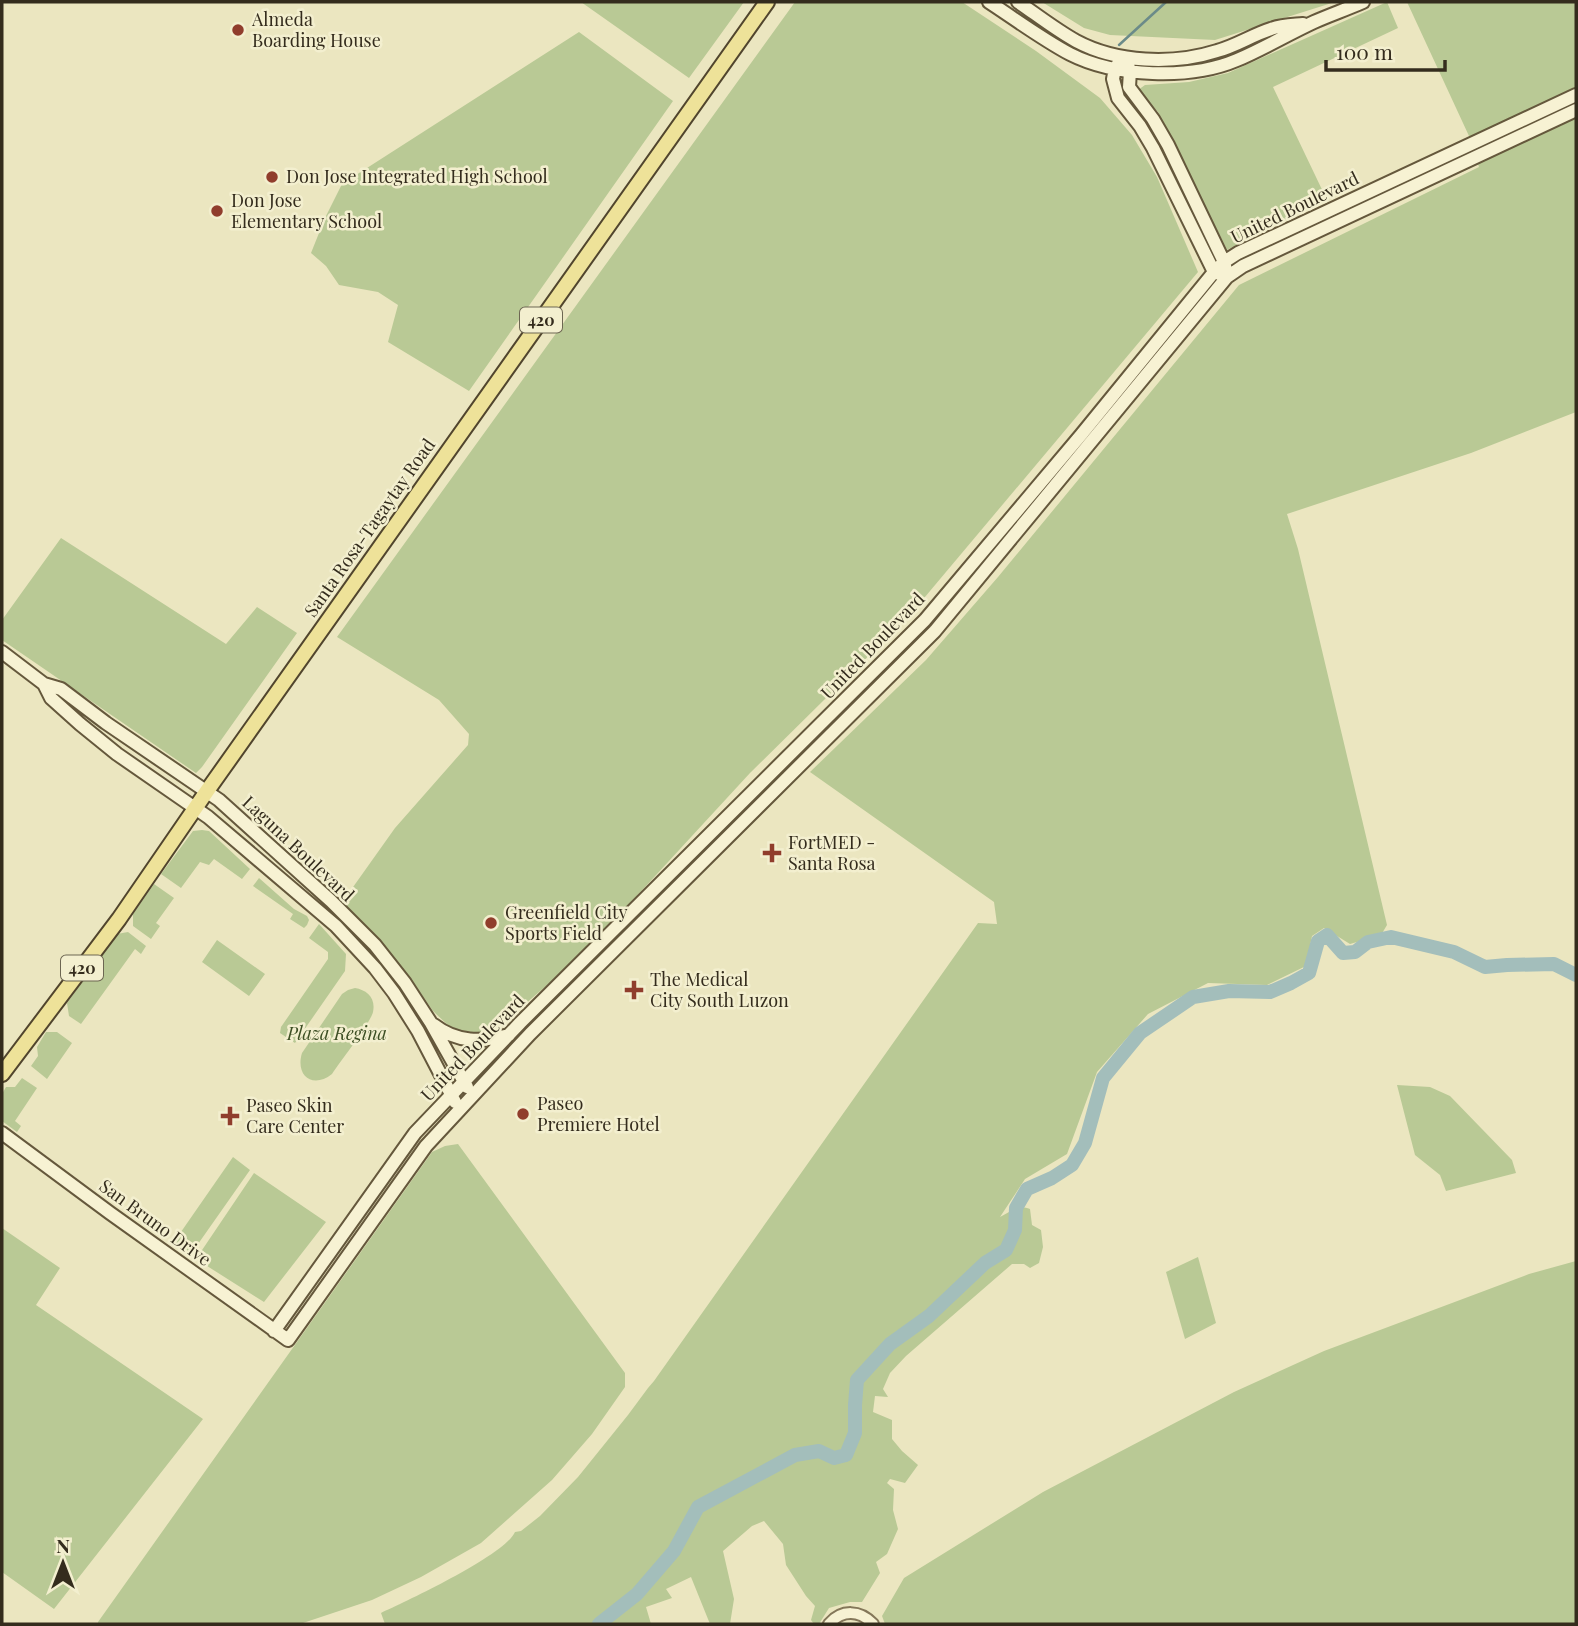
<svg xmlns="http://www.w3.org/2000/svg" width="1578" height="1626" viewBox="0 0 1578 1626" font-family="'Playfair Display',serif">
  <rect width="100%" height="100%" fill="#ebe6c0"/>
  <path fill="#b9c995" d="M 581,2 L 744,2 L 689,78 Z
    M 795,2 L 962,2 L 1036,51 L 1100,98 L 1132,135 L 1157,177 L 1198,272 L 909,616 L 750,773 L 633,900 L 560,974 L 503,1023 L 478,1033 L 452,1029 L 433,1011 L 408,975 L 365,927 L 341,904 L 395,828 L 468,745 L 469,734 L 439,700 L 337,637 Z
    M 1042,2 L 1335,2 L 1215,40 L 1110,35 L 1084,28 Z
    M 1387,2 L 1398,28 L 1273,87 L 1326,198 L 1227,250 L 1158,112 L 1138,90 L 1145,85 L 1189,82 L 1228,73 Z
    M 1407,2 L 1576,2 L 1576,412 L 1471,453 L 1287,514 L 1298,549 L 1387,925 L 1381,935 L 1350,944 L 1324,928 L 1312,936 L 1306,966 L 1267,985 L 1208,983 L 1148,1014 L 1097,1072 L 1067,1154 L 1025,1179 L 1000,1217 C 1010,1212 1017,1204 1030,1209 L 1032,1225 L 1041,1230 L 1043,1247 L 1039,1263 L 1030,1268 L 1024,1264 L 1012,1264 L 906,1356 L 890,1373 L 883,1389 L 888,1397 L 875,1396 L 873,1412 L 892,1420 L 892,1439 L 902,1451 L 918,1465 L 905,1483 L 890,1479 L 887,1483 L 894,1489 L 893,1510 L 898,1529 L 887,1554 L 876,1562 L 880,1573 L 862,1602 L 850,1602 L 829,1608 L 819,1624 L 814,1624 L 811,1620 L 815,1606 L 806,1596 L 786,1565 L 783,1544 L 764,1521 L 752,1526 L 723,1551 L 734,1599 L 730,1624 L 710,1624 L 691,1577 L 666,1589 L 672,1598 L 646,1607 L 651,1624 L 385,1624 L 381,1613 C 407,1601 505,1555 515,1532 L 521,1531 L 540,1516 L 578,1477 L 628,1415 L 648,1388 L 654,1381 L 978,923 L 997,924 L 994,902 L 810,772 L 926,660 L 998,577 L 1239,285 L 1479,167 L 1469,136 Z
    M 579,32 L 673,101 L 469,391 L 388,342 L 398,305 L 378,292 L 339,285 L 326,266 L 311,253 L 325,218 L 342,184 Z
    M 61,538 L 226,644 L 257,607 L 297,633 L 202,767 L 196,773 L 2,640 L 2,620 Z
    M 202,830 L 209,831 L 250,869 L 242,879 L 214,859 L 209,865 L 200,862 L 181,888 L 161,874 L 193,831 Z
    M 259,878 L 294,909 L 307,916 L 309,920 L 307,925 L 304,928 L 290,919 L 293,914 L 253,886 Z
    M 154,884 L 174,898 L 156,923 L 160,926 L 151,939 L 133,926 L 133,914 Z
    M 319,924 L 346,954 L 345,971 L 295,1043 L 280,1033 L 281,1027 L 328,959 L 328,952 L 309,938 Z
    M 128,932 L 146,946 L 141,954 L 135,949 L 81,1024 L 69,1016 L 67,1003 L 117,934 Z
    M 217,940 L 265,974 L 249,996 L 202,962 Z
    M 355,988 C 367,990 376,998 373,1012 C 371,1022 340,1062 332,1074 C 313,1089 295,1076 302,1053 L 342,994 L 348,990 Z
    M 46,1032 L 57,1032 L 72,1043 L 47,1079 L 31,1066 L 38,1056 L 37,1047 Z
    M 22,1078 L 37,1088 L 15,1121 L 21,1126 L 17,1132 L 2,1121 L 2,1094 L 6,1087 L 15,1087 Z
    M 1397,1085 L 1430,1087 L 1450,1096 L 1512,1160 L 1516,1173 L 1446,1191 L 1440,1175 L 1415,1155 Z
    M 458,1144 L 625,1373 L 625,1387 L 592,1434 L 552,1480 L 481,1543 L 421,1577 L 372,1600 L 300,1624 L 98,1624 L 98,1622 L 432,1152 L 445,1146 Z
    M 233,1157 L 250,1170 L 191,1254 L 174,1242 Z
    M 254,1173 L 326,1222 L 264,1302 L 196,1259 Z
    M 2,1228 L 60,1268 L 36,1305 L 203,1419 L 54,1609 L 2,1572 Z
    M 1198,1257 L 1216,1323 L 1185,1339 L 1166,1272 Z
    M 1576,1261 L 1576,1624 L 885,1624 L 882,1616 L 904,1578 L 1043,1492 L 1234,1392 L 1324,1351 L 1529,1274 Z"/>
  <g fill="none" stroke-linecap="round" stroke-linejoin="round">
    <path stroke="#6b8b89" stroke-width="2.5" d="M 1119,45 L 1166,2"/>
    <path stroke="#a3bebb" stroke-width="14" d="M 599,1624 L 637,1594 L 674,1551 L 698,1507 L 795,1455 L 819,1451 L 834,1458 L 846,1455 L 855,1433 L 855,1405 L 857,1380 L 890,1344 L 929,1316 L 985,1263 L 1006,1250 L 1015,1230 L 1016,1208 L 1027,1189 L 1052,1178 L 1072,1165 L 1085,1143 L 1103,1078 L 1140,1033 L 1193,997 L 1229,991 L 1270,992 L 1291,983 L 1309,973 L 1318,941 L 1327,935 L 1343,953 L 1355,952 L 1368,942 L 1391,937 L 1454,952 L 1485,967 L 1507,965 L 1554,964 L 1576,975"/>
    <g stroke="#847759" stroke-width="14">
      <path id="tertiary" d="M 829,1624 C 842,1609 860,1610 873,1624"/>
    </g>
    <g stroke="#65583c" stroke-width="16">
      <path id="secondary" d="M 989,2 C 1015,19 1042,39 1070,54 C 1115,77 1190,80 1237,60 C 1263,49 1288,34 1314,22 C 1330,15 1347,9 1363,2
        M 1018,2 C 1037,15 1056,30 1076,41 C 1117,63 1173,65 1217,51 C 1236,46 1252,35 1271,29 C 1281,25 1293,25 1303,24
        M 1118,64 L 1115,68 L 1113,79 L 1118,98 L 1140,126 L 1153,148 L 1214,272 L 1220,274
        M 1128,65 L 1130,71 L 1129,87 L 1153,119 L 1168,145 L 1224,262 L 1226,270
        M 2,652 L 44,684 L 61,689 L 106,723 L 219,800 L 331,901 L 375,945 L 405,983 L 431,1023 L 467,1087
        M 44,684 L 51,698 L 80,724 L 117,754 L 208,817 L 336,926 L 375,968 L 394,993 L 418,1031 L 455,1102
        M 434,1025 C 457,1043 482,1042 509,1035
        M 2,1133 L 110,1213 L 288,1340 L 426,1146 L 530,1034 L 935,631 L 1227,277 L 1243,266 L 1576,110
        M 274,1331 L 415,1133 L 520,1023 L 925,620 L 1081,435 L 1214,272 L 1224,262 L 1238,253 L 1576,95"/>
    </g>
    <g stroke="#51452d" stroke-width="18">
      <path id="primary" d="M 2,1074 L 119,919 L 207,791 L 767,2"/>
    </g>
    <use href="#tertiary" stroke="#f7f2d3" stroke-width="10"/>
    <use href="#secondary" stroke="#f7f2d3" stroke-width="12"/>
    <use href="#primary" stroke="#eee299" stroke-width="14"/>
  </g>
  <g fill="#903d2c" stroke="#f3efcf" stroke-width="2.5">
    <circle cx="238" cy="30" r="7"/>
    <circle cx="272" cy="177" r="7"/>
    <circle cx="217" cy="211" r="7"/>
    <path d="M768.5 842.5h7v7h7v7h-7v7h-7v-7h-7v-7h7z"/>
    <circle cx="491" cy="923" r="7"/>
    <path d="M630.5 979.5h7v7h7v7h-7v7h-7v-7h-7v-7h7z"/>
    <circle cx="523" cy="1114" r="7"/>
    <path d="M226.5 1105.5h7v7h7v7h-7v7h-7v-7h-7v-7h7z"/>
  </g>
  <g text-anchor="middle" stroke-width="5" stroke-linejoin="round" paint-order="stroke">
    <g fill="#f3efcf" stroke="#6d6652" stroke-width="2">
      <rect x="520" y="307.5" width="42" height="25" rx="5"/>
      <rect x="61" y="955.5" width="42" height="25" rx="5"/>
    </g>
    <g font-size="16" font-weight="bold" fill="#342c1d">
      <text x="541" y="326">420</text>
      <text x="82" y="974">420</text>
    </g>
    <g font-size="18" fill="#342c1d" stroke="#f3efcf" text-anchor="start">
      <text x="252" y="26">Almeda<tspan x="252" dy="21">Boarding House</tspan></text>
      <text x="286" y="183">Don Jose Integrated High School</text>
      <text x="231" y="207">Don Jose<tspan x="231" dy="21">Elementary School</tspan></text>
      <text x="788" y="849">FortMED -<tspan x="788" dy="21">Santa Rosa</tspan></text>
      <text x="505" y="919">Greenfield City<tspan x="505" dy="21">Sports Field</tspan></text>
      <text x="650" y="986">The Medical<tspan x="650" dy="21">City South Luzon</tspan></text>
      <text x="537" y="1110">Paseo<tspan x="537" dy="21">Premiere Hotel</tspan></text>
      <text x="246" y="1112">Paseo Skin<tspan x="246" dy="21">Care Center</tspan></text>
    </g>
    <g font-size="18" fill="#342c1d" stroke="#f3efcf">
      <text transform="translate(1295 208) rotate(-26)" y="6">United Boulevard</text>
      <text transform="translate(370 528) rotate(-55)" y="6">Santa Rosa-Tagaytay Road</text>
      <text transform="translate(873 646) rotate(-46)" y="6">United Boulevard</text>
      <text transform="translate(298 849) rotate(43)" y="6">Laguna Boulevard</text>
      <text transform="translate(473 1048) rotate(-46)" y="6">United Boulevard</text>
      <text transform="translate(155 1223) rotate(36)" y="6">San Bruno Drive</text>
    </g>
    <g font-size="18" font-style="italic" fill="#3d4f24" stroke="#f3efcf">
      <text x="337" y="1040">Plaza Regina</text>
    </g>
  </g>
  <rect width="1578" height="1626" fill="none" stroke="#342c1d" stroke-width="7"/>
  <g transform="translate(63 1563)" stroke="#f3efcf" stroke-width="5" paint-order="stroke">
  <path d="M0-5L12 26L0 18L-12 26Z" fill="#342c1d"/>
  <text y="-10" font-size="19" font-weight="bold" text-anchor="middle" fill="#342c1d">N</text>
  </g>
  <path d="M1326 60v10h119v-10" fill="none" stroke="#342c1d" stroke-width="3.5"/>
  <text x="1336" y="60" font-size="21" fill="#342c1d" stroke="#f3efcf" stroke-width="5" paint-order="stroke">100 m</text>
</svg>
